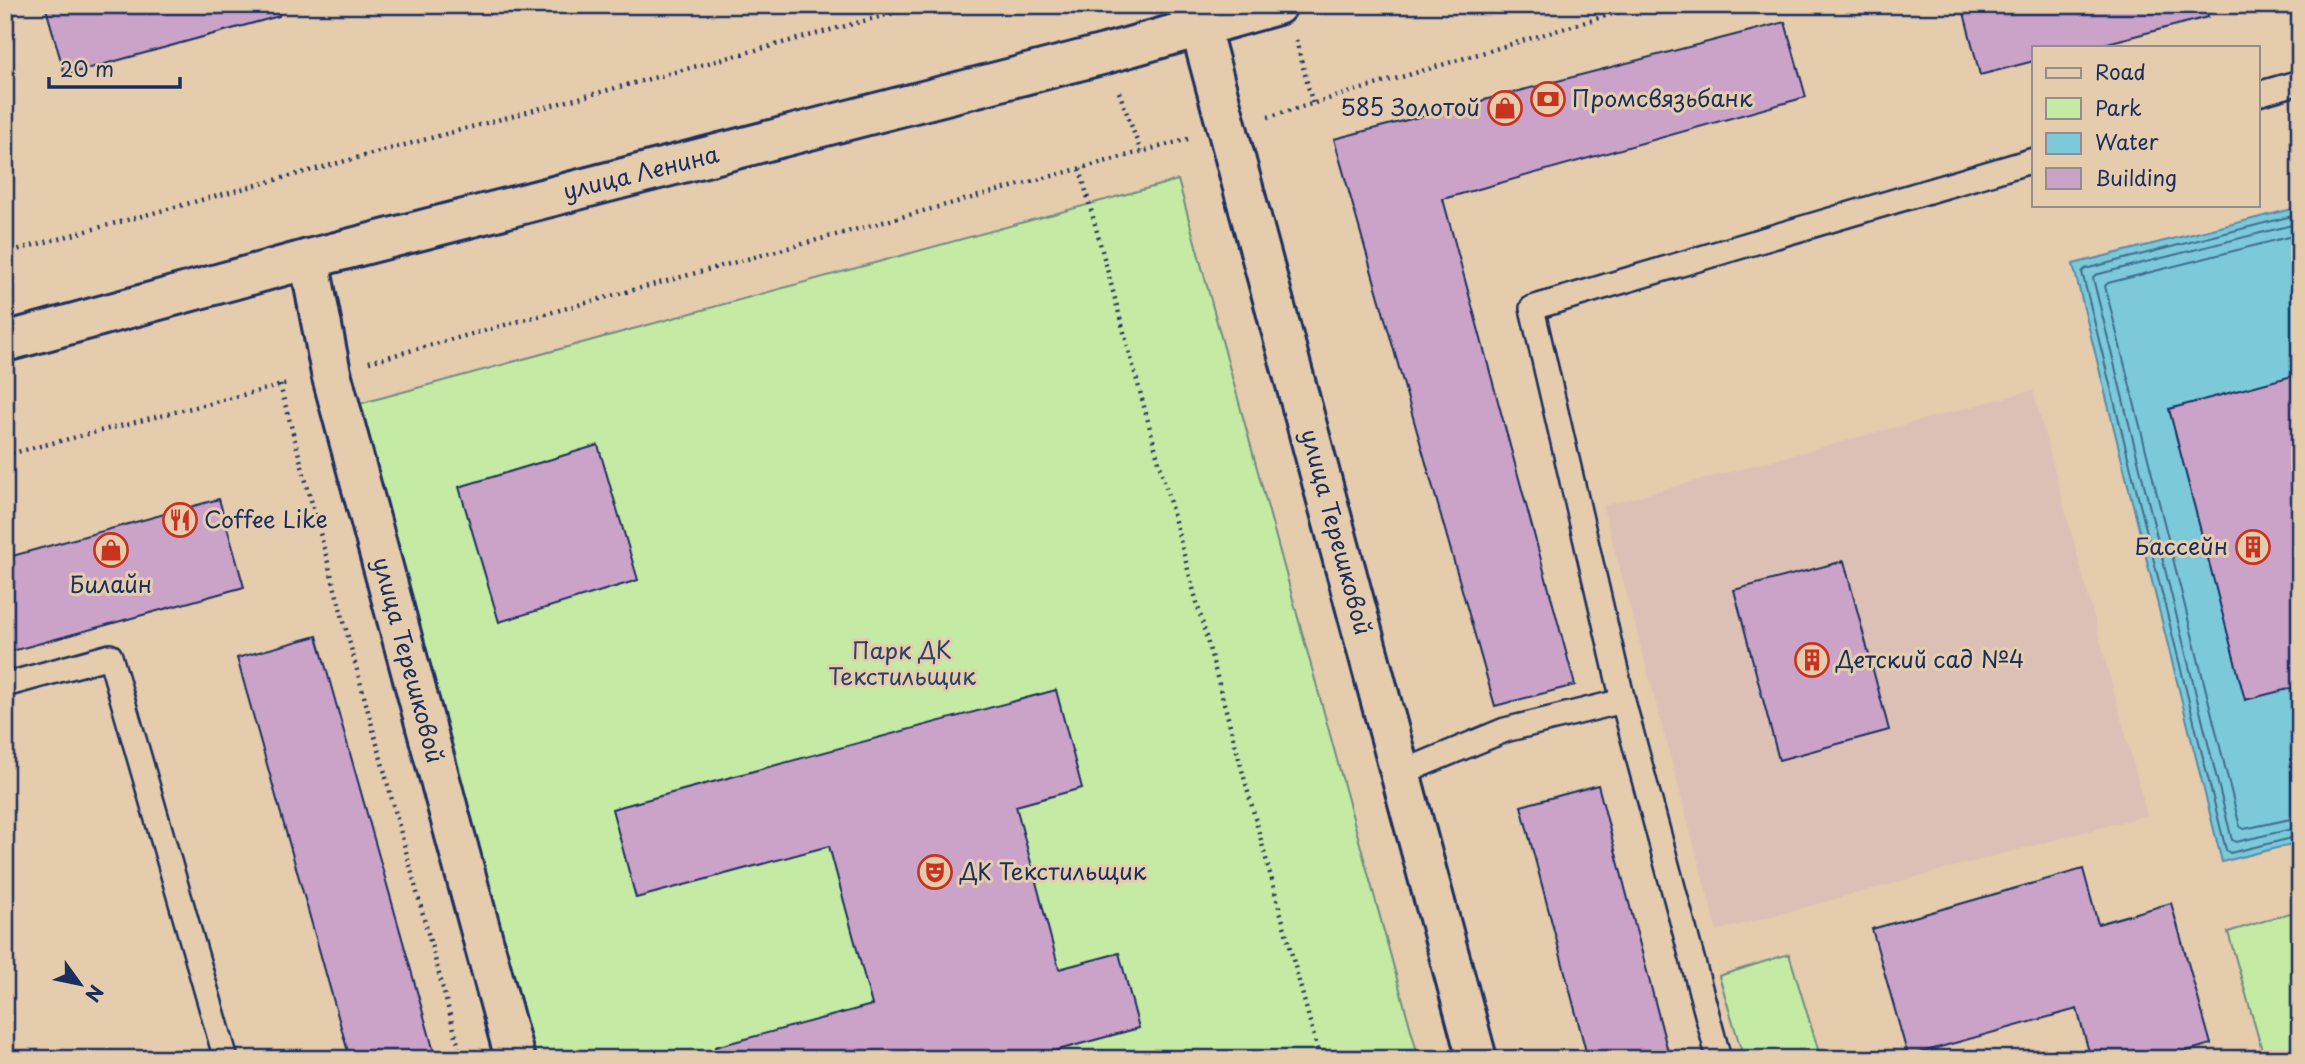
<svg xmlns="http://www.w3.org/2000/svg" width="2305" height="1064" viewBox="0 0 2305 1064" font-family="'Playpen Sans',sans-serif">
  <rect width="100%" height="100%" fill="#e5ccad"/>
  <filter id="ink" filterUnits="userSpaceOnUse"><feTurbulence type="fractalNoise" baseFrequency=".0143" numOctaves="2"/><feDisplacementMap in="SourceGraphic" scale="14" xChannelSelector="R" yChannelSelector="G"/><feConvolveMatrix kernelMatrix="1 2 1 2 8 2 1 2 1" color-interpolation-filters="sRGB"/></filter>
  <g filter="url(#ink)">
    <path fill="#ddc0b5" d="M 2033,390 L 2147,815 L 1717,931 L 1603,506 Z"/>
    <path fill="#c5eaa4" stroke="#708c81" stroke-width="2" d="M 1178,180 L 1419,1059 L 521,1059 L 344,408 Z
      M 2300,910 L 2300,1047 L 2264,1057 L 2228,932 Z
      M 1789,954 L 1821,1059 L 1744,1059 L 1719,976 Z"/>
    <path fill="#7bc9d9" stroke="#558ba8" stroke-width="2" d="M 2300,207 L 2300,842 L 2222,862 L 2073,264 Z"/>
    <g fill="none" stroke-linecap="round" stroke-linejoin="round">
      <path stroke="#416d8f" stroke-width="2" d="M 2300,214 L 2085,269 L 2082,272 L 2226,850 L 2230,853 L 2300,836
        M 2300,223 L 2095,275 L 2093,278 L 2232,840 L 2236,842 L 2300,827
        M 2300,234 L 2108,283 L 2105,286 L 2240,827 L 2244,829 L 2300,817"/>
    </g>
    <path fill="#cba3c9" stroke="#1b2f5e" stroke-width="2" d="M 45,5 L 278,5 L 279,16 L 65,75 Z
      M 1962,5 L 2206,5 L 2208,17 L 2092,47 L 2034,47 L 2034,61 L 1980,75 Z
      M 1785,22 L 1806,97 L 1443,199 L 1575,685 L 1495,706 L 1334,139 Z
      M 2300,374 L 2300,686 L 2245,700 L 2169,409 Z
      M 598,445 L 638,580 L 499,622 L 459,487 Z
      M 219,499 L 244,587 L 5,653 L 5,558 Z
      M 1844,561 L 1889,730 L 1779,760 L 1734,590 Z
      M 317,636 L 436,1059 L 350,1059 L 237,658 Z
      M 1056,690 L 1082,788 L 1016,806 L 1059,969 L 1119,953 L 1139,1028 L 1025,1059 L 716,1059 L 715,1047 L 872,1005 L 829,846 L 636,898 L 612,809 Z
      M 1598,785 L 1670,1059 L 1588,1059 L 1521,806 Z
      M 2083,869 L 2098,924 L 2171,903 L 2211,1044 L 2159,1059 L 2091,1059 L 2077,1009 L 1908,1056 L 1872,929 Z"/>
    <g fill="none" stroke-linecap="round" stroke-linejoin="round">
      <g stroke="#1b2f5e" stroke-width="28">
        <path id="lane" d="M 2258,94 L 2300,82
          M 5,685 L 110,656 L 226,1059
          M 1401,773 L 1505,730 L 1623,701
          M 1719,1059 L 1623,701 L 1532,308 L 2034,160"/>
      </g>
      <g stroke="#1b2f5e" stroke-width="44">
        <path id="street" d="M 309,259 L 331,373 L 515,1059"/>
      </g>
      <g stroke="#1b2f5e" stroke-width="44">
        <path id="secondary" d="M 1194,5 L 1477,1059
          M 5,342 L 309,259 L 1105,54 L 1277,5"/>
      </g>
      <path stroke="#1b2f5e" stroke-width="4.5" stroke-dasharray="2 5" stroke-linecap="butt" d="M 1296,40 L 1313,105
        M 1119,92 L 1141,152
        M 1268,117 L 1642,5
        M 1080,169 L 1320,1059
        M 5,253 L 923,5
        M 369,362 L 1188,139
        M 280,385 L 462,1059
        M 5,455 L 290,383"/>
      <use href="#lane" stroke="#e5ccad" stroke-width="23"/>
      <use href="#street" stroke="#e5ccad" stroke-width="38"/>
      <use href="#secondary" stroke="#e5ccad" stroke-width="38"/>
    </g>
  </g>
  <defs>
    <g id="bank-ring" transform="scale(1.75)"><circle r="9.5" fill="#e5ccad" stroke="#c8321e" stroke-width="1.5"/><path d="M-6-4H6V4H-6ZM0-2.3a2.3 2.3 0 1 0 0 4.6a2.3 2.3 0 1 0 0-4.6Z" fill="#c8321e"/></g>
    <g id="shop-ring" transform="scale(1.75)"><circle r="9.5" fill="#e5ccad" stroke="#c8321e" stroke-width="1.5"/><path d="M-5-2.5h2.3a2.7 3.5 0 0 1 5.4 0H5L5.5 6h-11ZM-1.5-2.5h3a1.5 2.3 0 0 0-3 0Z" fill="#c8321e"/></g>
    <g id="restaurant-ring" transform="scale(1.75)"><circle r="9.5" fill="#e5ccad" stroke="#c8321e" stroke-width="1.5"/><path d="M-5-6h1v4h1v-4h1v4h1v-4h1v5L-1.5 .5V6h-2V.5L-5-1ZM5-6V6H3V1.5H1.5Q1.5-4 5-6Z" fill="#c8321e"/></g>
    <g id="building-ring" transform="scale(1.75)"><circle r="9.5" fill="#e5ccad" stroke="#c8321e" stroke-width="1.5"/><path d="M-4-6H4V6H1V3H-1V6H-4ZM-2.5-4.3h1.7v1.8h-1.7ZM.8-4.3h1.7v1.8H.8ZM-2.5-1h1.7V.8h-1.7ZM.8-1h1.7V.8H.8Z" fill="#c8321e"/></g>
    <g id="theatre-ring" transform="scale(1.75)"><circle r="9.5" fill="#e5ccad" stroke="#c8321e" stroke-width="1.5"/><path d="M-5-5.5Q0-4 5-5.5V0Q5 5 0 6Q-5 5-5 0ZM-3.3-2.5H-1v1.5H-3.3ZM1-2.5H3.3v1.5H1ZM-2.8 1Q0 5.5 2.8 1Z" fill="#c8321e"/></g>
  </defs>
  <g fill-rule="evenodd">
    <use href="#bank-ring" x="1548" y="99"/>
    <use href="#shop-ring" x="1505" y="108"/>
    <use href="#restaurant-ring" x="180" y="520"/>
    <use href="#building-ring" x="2253" y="547"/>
    <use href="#shop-ring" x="111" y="550"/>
    <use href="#building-ring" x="1812" y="660"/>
    <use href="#theatre-ring" x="935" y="872"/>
  </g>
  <g text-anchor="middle" stroke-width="6" stroke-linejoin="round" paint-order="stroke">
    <g font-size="23" fill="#1b2f5e" stroke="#e5ccad" text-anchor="start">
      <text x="1572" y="107">Промсвязьбанк</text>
      <text x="1480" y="116" text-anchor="end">585 Золотой</text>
      <text x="204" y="528">Coffee Like</text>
      <text x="2228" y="555" text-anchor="end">Бассейн</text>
      <text x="111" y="593" text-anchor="middle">Билайн</text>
      <text x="1836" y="668">Детский сад №4</text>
      <text x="960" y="880">ДК Текстильщик</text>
    </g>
    <g font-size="23" fill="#1b2f5e" stroke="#e5ccad">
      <text transform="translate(641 173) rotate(-14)" y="8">улица Ленина</text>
      <text transform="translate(1336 532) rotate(75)" y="8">улица Терешковой</text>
      <text transform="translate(408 660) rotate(75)" y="8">улица Терешковой</text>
    </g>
    <g font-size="23" fill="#2c4265" stroke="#e5ccad">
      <text x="902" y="659">Парк ДК<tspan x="902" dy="26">Текстильщик</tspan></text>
    </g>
  </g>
  <rect width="2305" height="1064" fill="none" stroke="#e5ccad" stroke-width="28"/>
  <rect x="14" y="14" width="2277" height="1036" fill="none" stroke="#1b2f5e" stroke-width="2.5" filter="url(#ink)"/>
  <rect x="2032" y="46" width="228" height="161" fill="#e5ccad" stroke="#948d8d" stroke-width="2"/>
  <rect x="2046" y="68" width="35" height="10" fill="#e5ccad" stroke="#948d8d" stroke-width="2"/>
  <text x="2095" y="80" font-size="21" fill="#1b2f5e">Road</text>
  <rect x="2046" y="98" width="35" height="21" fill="#c5eaa4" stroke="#948d8d" stroke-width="2"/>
  <text x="2095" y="116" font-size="21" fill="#1b2f5e">Park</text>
  <rect x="2046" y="133" width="35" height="21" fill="#7bc9d9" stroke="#948d8d" stroke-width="2"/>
  <text x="2095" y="150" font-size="21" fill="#1b2f5e">Water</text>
  <rect x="2046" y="168" width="35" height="21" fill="#cba3c9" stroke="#948d8d" stroke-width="2"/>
  <text x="2095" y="186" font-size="21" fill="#1b2f5e">Building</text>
  <g transform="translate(80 984) rotate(123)" stroke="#e5ccad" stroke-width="5" paint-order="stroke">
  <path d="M0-5L12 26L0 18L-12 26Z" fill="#1b2f5e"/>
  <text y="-10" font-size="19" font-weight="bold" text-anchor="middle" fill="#1b2f5e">N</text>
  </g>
  <path d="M49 77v10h131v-10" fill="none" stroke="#1b2f5e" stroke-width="3.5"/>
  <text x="60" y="77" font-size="21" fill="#1b2f5e" stroke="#e5ccad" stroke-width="5" paint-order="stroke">20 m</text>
</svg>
